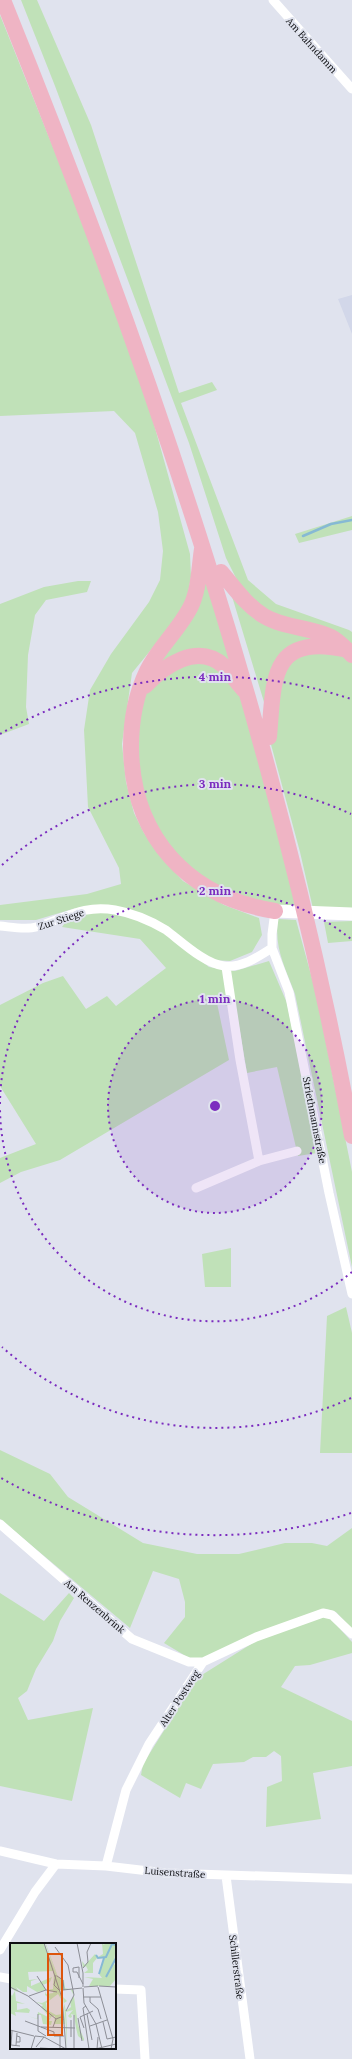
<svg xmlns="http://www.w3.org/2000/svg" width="352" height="2059" viewBox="0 0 352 2059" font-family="Lora,serif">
  <rect width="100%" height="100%" fill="#e0e3ee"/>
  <path fill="#d2d7e9" d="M 352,295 L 352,334 L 338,299 Z"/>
  <path fill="#c0e1b8" d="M 21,0 L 37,0 L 91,125 L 179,393 L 212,382 L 217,390 L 181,403 L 248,580 L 276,604 L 349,630 L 352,632 L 352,647 L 270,613 L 253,601 L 239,584 L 226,558 L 189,443 L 55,86 Z
    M 0,15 L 91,242 L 152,417 L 190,554 L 191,577 L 187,598 L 177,618 L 132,673 L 122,744 L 126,782 L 134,813 L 144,833 L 163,859 L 183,881 L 224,905 L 259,918 L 262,935 L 252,952 L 230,961 L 213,960 L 162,929 L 209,967 L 235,971 L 269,961 L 287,1003 L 317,1153 L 298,1156 L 277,1067 L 247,1073 L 236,1008 L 217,1003 L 229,1060 L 60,1160 L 21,1172 L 0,1183 L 0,1158 L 36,1144 L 0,1086 L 0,1005 L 43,983 L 63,976 L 86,1009 L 107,996 L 116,1006 L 166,968 L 140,939 L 62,927 L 76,908 L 36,920 L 0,920 L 0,905 L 87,894 L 121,884 L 119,868 L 88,807 L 84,730 L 90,690 L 111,654 L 149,602 L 160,580 L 163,551 L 158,512 L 135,433 L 114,411 L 0,416 Z
    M 352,516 L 352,530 L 299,543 L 295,534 Z
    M 203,572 L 234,672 L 227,664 L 155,664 Z
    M 78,581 L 91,581 L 87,592 L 46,600 L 35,615 L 28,655 L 26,707 L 29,724 L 0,735 L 0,604 L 44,587 Z
    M 231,593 L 320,639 L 300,644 L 267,712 Z
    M 292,653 L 352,655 L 352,914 L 314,913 L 300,852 L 269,737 L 274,685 Z
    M 209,658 L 247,695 L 303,913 L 207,888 L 147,824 L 133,720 L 154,676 Z
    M 278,919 L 296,920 L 316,993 L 352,1172 L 352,1267 L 295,994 C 285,967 274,948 278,919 Z
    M 352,921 L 352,941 L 328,943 L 324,922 Z
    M 231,1248 L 231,1287 L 205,1287 L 202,1254 Z
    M 346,1307 L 352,1333 L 352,1453 L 320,1453 L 327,1316 Z
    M 0,1450 L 50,1474 L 68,1497 L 143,1543 L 197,1554 L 239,1554 L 285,1543 L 312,1543 L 327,1546 L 352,1528 L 352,1629 L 336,1612 L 326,1609 L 203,1658 L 189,1658 L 164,1643 L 185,1617 L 185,1602 L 179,1579 L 153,1571 L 130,1628 L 0,1519 Z
    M 0,1593 L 44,1621 L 69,1593 L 74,1598 L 60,1621 L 53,1641 L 36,1669 L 27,1691 L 18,1698 L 28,1720 L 93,1708 L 72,1801 L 0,1786 Z
    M 323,1617 L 330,1618 L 352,1642 L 352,1653 L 310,1665 L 295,1666 L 281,1687 L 352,1721 L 352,1766 L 313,1773 L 321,1819 L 266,1827 L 267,1787 L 282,1781 L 281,1756 L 274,1751 L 266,1757 L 253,1757 L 244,1762 L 213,1764 L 201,1789 L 186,1783 L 180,1798 L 141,1775 L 143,1764 L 197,1678 L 256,1641 Z"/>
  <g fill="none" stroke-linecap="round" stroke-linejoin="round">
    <path stroke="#86b9d4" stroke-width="2.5" d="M 303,536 L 331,524 L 352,520"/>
    <path stroke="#fff" stroke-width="9" d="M 273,0 L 352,89
      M 275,911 L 272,934 L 272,948 L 289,992 L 329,1193 L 352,1294
      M 0,926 C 11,927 26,930 36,927 C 64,919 83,904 115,910 C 132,913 151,921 166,930 C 182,942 205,964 224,966 C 242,968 258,957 272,948
      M 226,967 L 240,1060 L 259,1161
      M 196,1188 L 259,1161 L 297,1151
      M 0,1524 L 132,1639 L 189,1662 L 203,1662
      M 0,1851 L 56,1864 L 106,1866 L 166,1873 L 352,1879
      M 106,1866 L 126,1790 L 149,1744 L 203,1662 L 256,1637 L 323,1613 L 332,1615 L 352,1634
      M 226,1876 L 250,2059
      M 0,1950 L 35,1892 L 56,1864
      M 0,1977 L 11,1979
      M 115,1989 L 141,1990 L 145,2059"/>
    <path stroke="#fff" stroke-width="13" d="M 275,911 L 352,914"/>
    <path stroke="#efb4c4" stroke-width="16" d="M 3,0 C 152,368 280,745 352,1136
      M 202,549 C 199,568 199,591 190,608 C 178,631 158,648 147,671 C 136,694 131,722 131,747 C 132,837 188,897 275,911
      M 221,572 C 234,587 246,605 264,616 C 284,628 310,627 331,637 C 339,641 346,649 352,655
      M 145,686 C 164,666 197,642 224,666 C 231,673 237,683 244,690
      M 269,737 C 274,682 269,634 343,649"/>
  </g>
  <circle cx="215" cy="1106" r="107" fill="#7b2cbf" fill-opacity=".12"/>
  <g fill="none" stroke="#7b2cbf" stroke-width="2" stroke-dasharray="2 4">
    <circle cx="215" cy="1106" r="107"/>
    <path d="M352 1272A215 215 0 0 1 0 1108M0 1104A215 215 0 0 1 352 940"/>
    <path d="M351 1398A322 322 0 0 1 2 1347M2 865A322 322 0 0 1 351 814"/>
    <path d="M351 1513A429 429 0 0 1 1 1478M0 734A429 429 0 0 1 351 699"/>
  </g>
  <g text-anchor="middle" stroke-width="4" stroke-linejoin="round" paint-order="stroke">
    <g font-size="10" fill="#0e0f13" stroke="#e0e3ee">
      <text transform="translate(312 45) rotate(48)" y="4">Am Bahndamm</text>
      <text transform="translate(61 919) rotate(-18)" y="4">Zur Stiege</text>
      <text transform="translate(315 1120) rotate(79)" y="4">Striethmannstraße</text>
      <text transform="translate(95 1606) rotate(41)" y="4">Am Renzenbrink</text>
      <text transform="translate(179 1698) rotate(-57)" y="4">Alter Postweg</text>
      <text transform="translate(175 1872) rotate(4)" y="4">Luisenstraße</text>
      <text transform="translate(237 1967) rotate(83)" y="4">Schillerstraße</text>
    </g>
  </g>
  <g transform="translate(10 1943)">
    <rect width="106" height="106" fill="#e0e3ee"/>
    <path d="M 0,0 L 34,0 L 49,38 L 35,0 L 38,0 L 36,1 L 48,34 L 54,37 L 55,45 L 63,47 L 68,82 L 74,96 L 74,106 L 74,98 L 68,93 L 66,85 L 64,72 L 61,71 L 62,74 L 60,75 L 58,73 L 63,67 L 56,69 L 57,85 L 57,106 L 56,82 L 53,54 L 57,58 L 54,60 L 56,68 L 61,64 L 60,58 L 64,53 L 61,47 L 50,47 L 55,75 L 56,106 L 55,81 L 44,81 L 45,73 L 41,74 L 39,78 L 42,78 L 41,82 L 33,81 L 31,72 L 28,72 L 28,76 L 18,73 L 27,76 L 28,69 L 40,75 L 31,64 L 33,62 L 26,59 L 32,60 L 40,56 L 35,52 L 35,48 L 36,51 L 43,50 L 44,48 L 36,47 L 27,49 L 17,43 L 17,49 L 13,49 L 6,44 L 9,49 L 5,48 L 6,58 L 15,61 L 7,60 L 7,67 L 17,65 L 20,67 L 19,70 L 5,69 L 6,73 L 0,70 L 0,50 L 2,53 L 5,48 L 0,44 ZM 44,28 L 43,46 L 36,47 L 33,42 L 40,39 L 42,34 L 21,43 L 21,38 L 28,36 L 19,37 L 18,29 ZM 48,51 L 51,56 L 53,71 L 46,72 L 37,67 L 36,60 ZM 92,0 L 94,2 L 95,0 L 106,0 L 104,21 L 106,23 L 106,36 L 100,43 L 79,43 L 83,36 L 74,34 L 92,35 L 89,31 L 95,14 L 87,15 L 83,20 L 83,30 L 74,30 L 78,27 L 76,23 L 73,25 L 72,18 L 75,22 L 85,11 L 88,14 L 93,11 Z" fill="#c0e1b8" fill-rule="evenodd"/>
    <path fill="none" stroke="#86b9d4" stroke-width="2" d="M 86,12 L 88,15 L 96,14 L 102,1 L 106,2M 89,31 L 94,15M 96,34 L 106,15"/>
    <path fill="none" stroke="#8c8e96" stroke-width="1" d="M 34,0 L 52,55 L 56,106M 67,0 L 73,30 L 73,44M 45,4 L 58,22 L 64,52 L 56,68M 73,25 L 78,19 L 77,9 L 81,0M 67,29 L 63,29 L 63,25 L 69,24 L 69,35M 67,29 L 73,41M 46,32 L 44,42 L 49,47M 27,33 L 36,47M 47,33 L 53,37 L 54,47M 89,43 L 106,44M 0,44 L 18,53 L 46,76M 74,44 L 88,43M 88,44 L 103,96 L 101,106M 73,45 L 74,60 L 86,81 L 92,106M 53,47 L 72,45M 19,53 L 36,47 L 47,49M 73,54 L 91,54M 80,54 L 80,59 L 88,66 L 91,76M 76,63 L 73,65 L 79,106M 28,71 L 28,88 L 36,93M 77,71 L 82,97M 64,72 L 64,106M 68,75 L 72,98M 15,78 L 44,89 L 44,93 L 54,93M 93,79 L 97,96 L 106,94M 80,83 L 97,77M 31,84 L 65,85M 43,84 L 46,76 L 51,74 L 54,77M 74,85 L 70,74 L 83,68M 0,87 L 24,93M 2,88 L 1,102 L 10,103M 61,94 L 61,77M 6,99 L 10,99 L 10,94 L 7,93M 6,102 L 7,90M 26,104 L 34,94M 30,105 L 47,106M 21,106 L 25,93 L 34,94 L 56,106M 50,106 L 50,93M 85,106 L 106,101M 87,106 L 88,94"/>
    <path fill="#dd550c" fill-opacity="0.15" stroke="#dd550c" stroke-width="2" d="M 38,11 L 52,11 L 52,92 L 38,92 Z"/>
    <rect width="106" height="106" fill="none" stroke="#0e0f13" stroke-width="2"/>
  </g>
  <circle cx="215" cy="1106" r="6" fill="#7b2cbf" stroke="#e0e3ee" stroke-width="2"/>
  <g font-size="12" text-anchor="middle" font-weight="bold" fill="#7b2cbf" stroke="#e0e3ee" stroke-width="4" stroke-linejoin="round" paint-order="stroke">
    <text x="215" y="681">4 min</text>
    <text x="215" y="788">3 min</text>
    <text x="215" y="895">2 min</text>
    <text x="215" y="1003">1 min</text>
  </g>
</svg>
